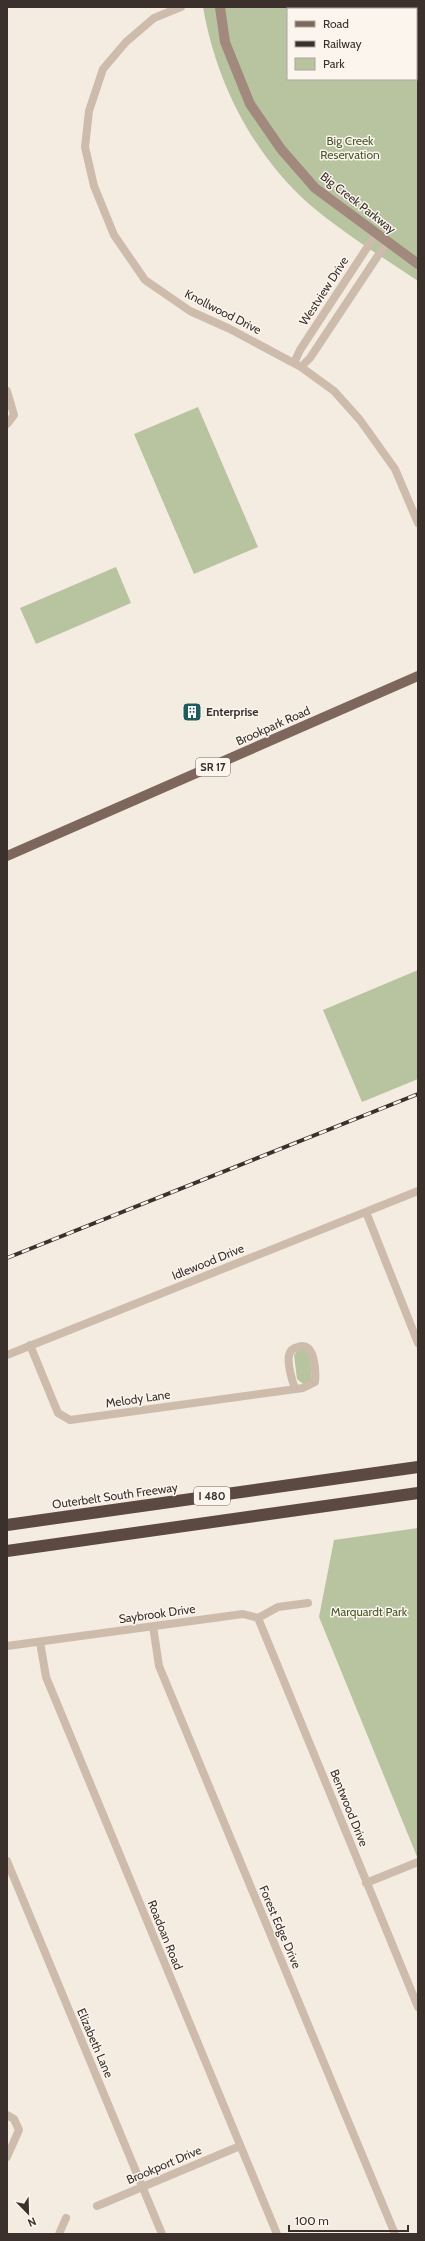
<svg xmlns="http://www.w3.org/2000/svg" width="425" height="2241" viewBox="0 0 425 2241" font-family="Cabin,sans-serif">
  <rect width="100%" height="100%" fill="#f4ebe1"/>
  <path fill="#b8c4a0" fill-rule="evenodd" d="M 203,7 L 418,7 L 418,281 C 381,256 343,233 309,204 C 252,153 216,82 203,7 ZM 288,9 L 416,9 L 416,79 L 288,79 Z
    M 198,407 L 258,547 L 194,574 L 134,434 Z
    M 116,567 L 131,603 L 36,644 L 20,608 Z
    M 418,970 L 418,1079 L 362,1102 L 323,1010 Z
    M 305,1349 L 310,1354 L 312,1381 L 303,1384 L 297,1379 L 294,1355 L 297,1351 Z
    M 418,1528 L 418,1859 L 319,1617 L 334,1540 Z"/>
  <g fill="none" stroke-linecap="round" stroke-linejoin="round">
    <path stroke="#cdbbac" stroke-width="8" d="M 181,7 L 154,18 L 126,42 L 103,69 L 89,111 L 85,147 L 94,186 L 114,235 L 145,280 L 190,311 L 230,329 L 301,367 L 334,391 L 360,420 L 395,469 L 418,523
      M 294,363 L 300,350 L 376,234
      M 301,367 L 310,358 L 387,242
      M 7,391 L 14,415 L 7,424
      M 366,1212 L 418,1343
      M 30,1345 L 58,1413 L 70,1420 L 303,1388 L 315,1382 C 316,1371 315,1340 298,1347 C 293,1348 290,1351 289,1355 C 287,1365 292,1380 295,1389
      M 7,1355 L 418,1191
      M 258,1618 L 418,2007
      M 153,1626 L 159,1666 L 395,2234
      M 40,1642 L 46,1677 L 277,2234
      M 7,1646 L 243,1614 L 258,1618 L 278,1607 L 308,1603
      M 7,1861 L 162,2234
      M 366,1883 L 418,1862
      M 7,2115 L 14,2119 L 19,2130 L 7,2157
      M 97,2206 L 240,2146
      M 59,2234 L 66,2218"/>
    <path stroke="#a18a7d" stroke-width="10" d="M 220,7 L 225,42 L 250,104 L 281,149 L 315,188 L 418,264"/>
    <path stroke="#7d675c" stroke-width="10" d="M 7,856 L 418,676"/>
    <path stroke="#5c4a42" stroke-width="12" d="M 7,1525 L 418,1467
      M 7,1551 L 418,1493"/>
    <g stroke="#3b302b" stroke-width="4">
      <path id="rail" d="M 7,1258 L 418,1094"/>
    </g>
    <use href="#rail" stroke="#fbf5ee" stroke-width="2.5" stroke-dasharray="8" stroke-linecap="butt"/>
  </g>
  <defs>
    <g id="building-square" transform="scale(1)"><rect x="-9" y="-9" width="18" height="18" rx="4" fill="#1f5a5e" stroke="#fbf5ee"/><path d="M-4-6H4V6H1V3H-1V6H-4ZM-2.5-4.3h1.7v1.8h-1.7ZM.8-4.3h1.7v1.8H.8ZM-2.5-1h1.7V.8h-1.7ZM.8-1h1.7V.8H.8Z" fill="#fff"/></g>
  </defs>
  <g fill-rule="evenodd">
    <use href="#building-square" x="192" y="712"/>
  </g>
  <g text-anchor="middle" stroke-width="3" stroke-linejoin="round" paint-order="stroke">
    <g fill="#fbf5ee" stroke="#756b66" stroke-width="1">
      <rect x="196" y="758" width="34" height="18" rx="3"/>
      <rect x="194" y="1487" width="36" height="18" rx="3"/>
    </g>
    <g font-size="11" font-weight="bold" fill="#3b302b">
      <text x="213" y="771">SR 17</text>
      <text x="212" y="1500">I 480</text>
    </g>
    <g font-size="12" fill="#4a5a2e" stroke="#fbf5ee">
      <text x="350" y="145">Big Creek<tspan x="350" dy="14">Reservation</tspan></text>
      <text x="369" y="1616">Marquardt Park</text>
    </g>
    <g font-size="12" fill="#3b302b" stroke="#fbf5ee">
      <text transform="translate(358 203) rotate(38)" y="4">Big Creek Parkway</text>
      <text transform="translate(324 291) rotate(-57)" y="4">Westview Drive</text>
      <text transform="translate(223 312) rotate(27)" y="4">Knollwood Drive</text>
      <text transform="translate(273 726) rotate(-24)" y="4">Brookpark Road</text>
      <text transform="translate(208 1262) rotate(-22)" y="4">Idlewood Drive</text>
      <text transform="translate(138 1399) rotate(-8)" y="4">Melody Lane</text>
      <text transform="translate(115 1496) rotate(-8)" y="4">Outerbelt South Freeway</text>
      <text transform="translate(157 1614) rotate(-8)" y="4">Saybrook Drive</text>
      <text transform="translate(349 1808) rotate(68)" y="4">Bentwood Drive</text>
      <text transform="translate(280 1927) rotate(67)" y="4">Forest Edge Drive</text>
      <text transform="translate(165 1935) rotate(68)" y="4">Roadoan Road</text>
      <text transform="translate(95 2043) rotate(67)" y="4">Elizabeth Lane</text>
      <text transform="translate(164 2165) rotate(-23)" y="4">Brookport Drive</text>
    </g>
    <g font-size="12" font-weight="bold" fill="#3b302b" stroke="#fbf5ee" text-anchor="start">
      <text x="206" y="716">Enterprise</text>
    </g>
  </g>
  <rect width="425" height="2241" fill="none" stroke="#3b302b" stroke-width="16"/>
  <rect x="287" y="8" width="130" height="72" fill="#fbf5ee" stroke="#aea6a0"/>
  <rect x="295" y="21" width="20" height="6" fill="#7d675c" stroke="#aea6a0"/>
  <text x="323" y="28" font-size="12" fill="#3b302b">Road</text>
  <rect x="295" y="41" width="20" height="6" fill="#3b302b" stroke="#aea6a0"/>
  <text x="323" y="48" font-size="12" fill="#3b302b">Railway</text>
  <rect x="295" y="58" width="20" height="12" fill="#b8c4a0" stroke="#aea6a0"/>
  <text x="323" y="68" font-size="12" fill="#3b302b">Park</text>
  <g transform="translate(28 2213) rotate(157)" stroke="#fbf5ee" stroke-width="3" paint-order="stroke">
  <path d="M0-3L7 15L0 10L-7 15Z" fill="#3b302b"/>
  <text y="-6" font-size="11" font-weight="bold" text-anchor="middle" fill="#3b302b">N</text>
  </g>
  <path d="M289 2225v6h119v-6" fill="none" stroke="#3b302b" stroke-width="2"/>
  <text x="295" y="2225" font-size="12" fill="#3b302b" stroke="#fbf5ee" stroke-width="3" paint-order="stroke">100 m</text>
</svg>
